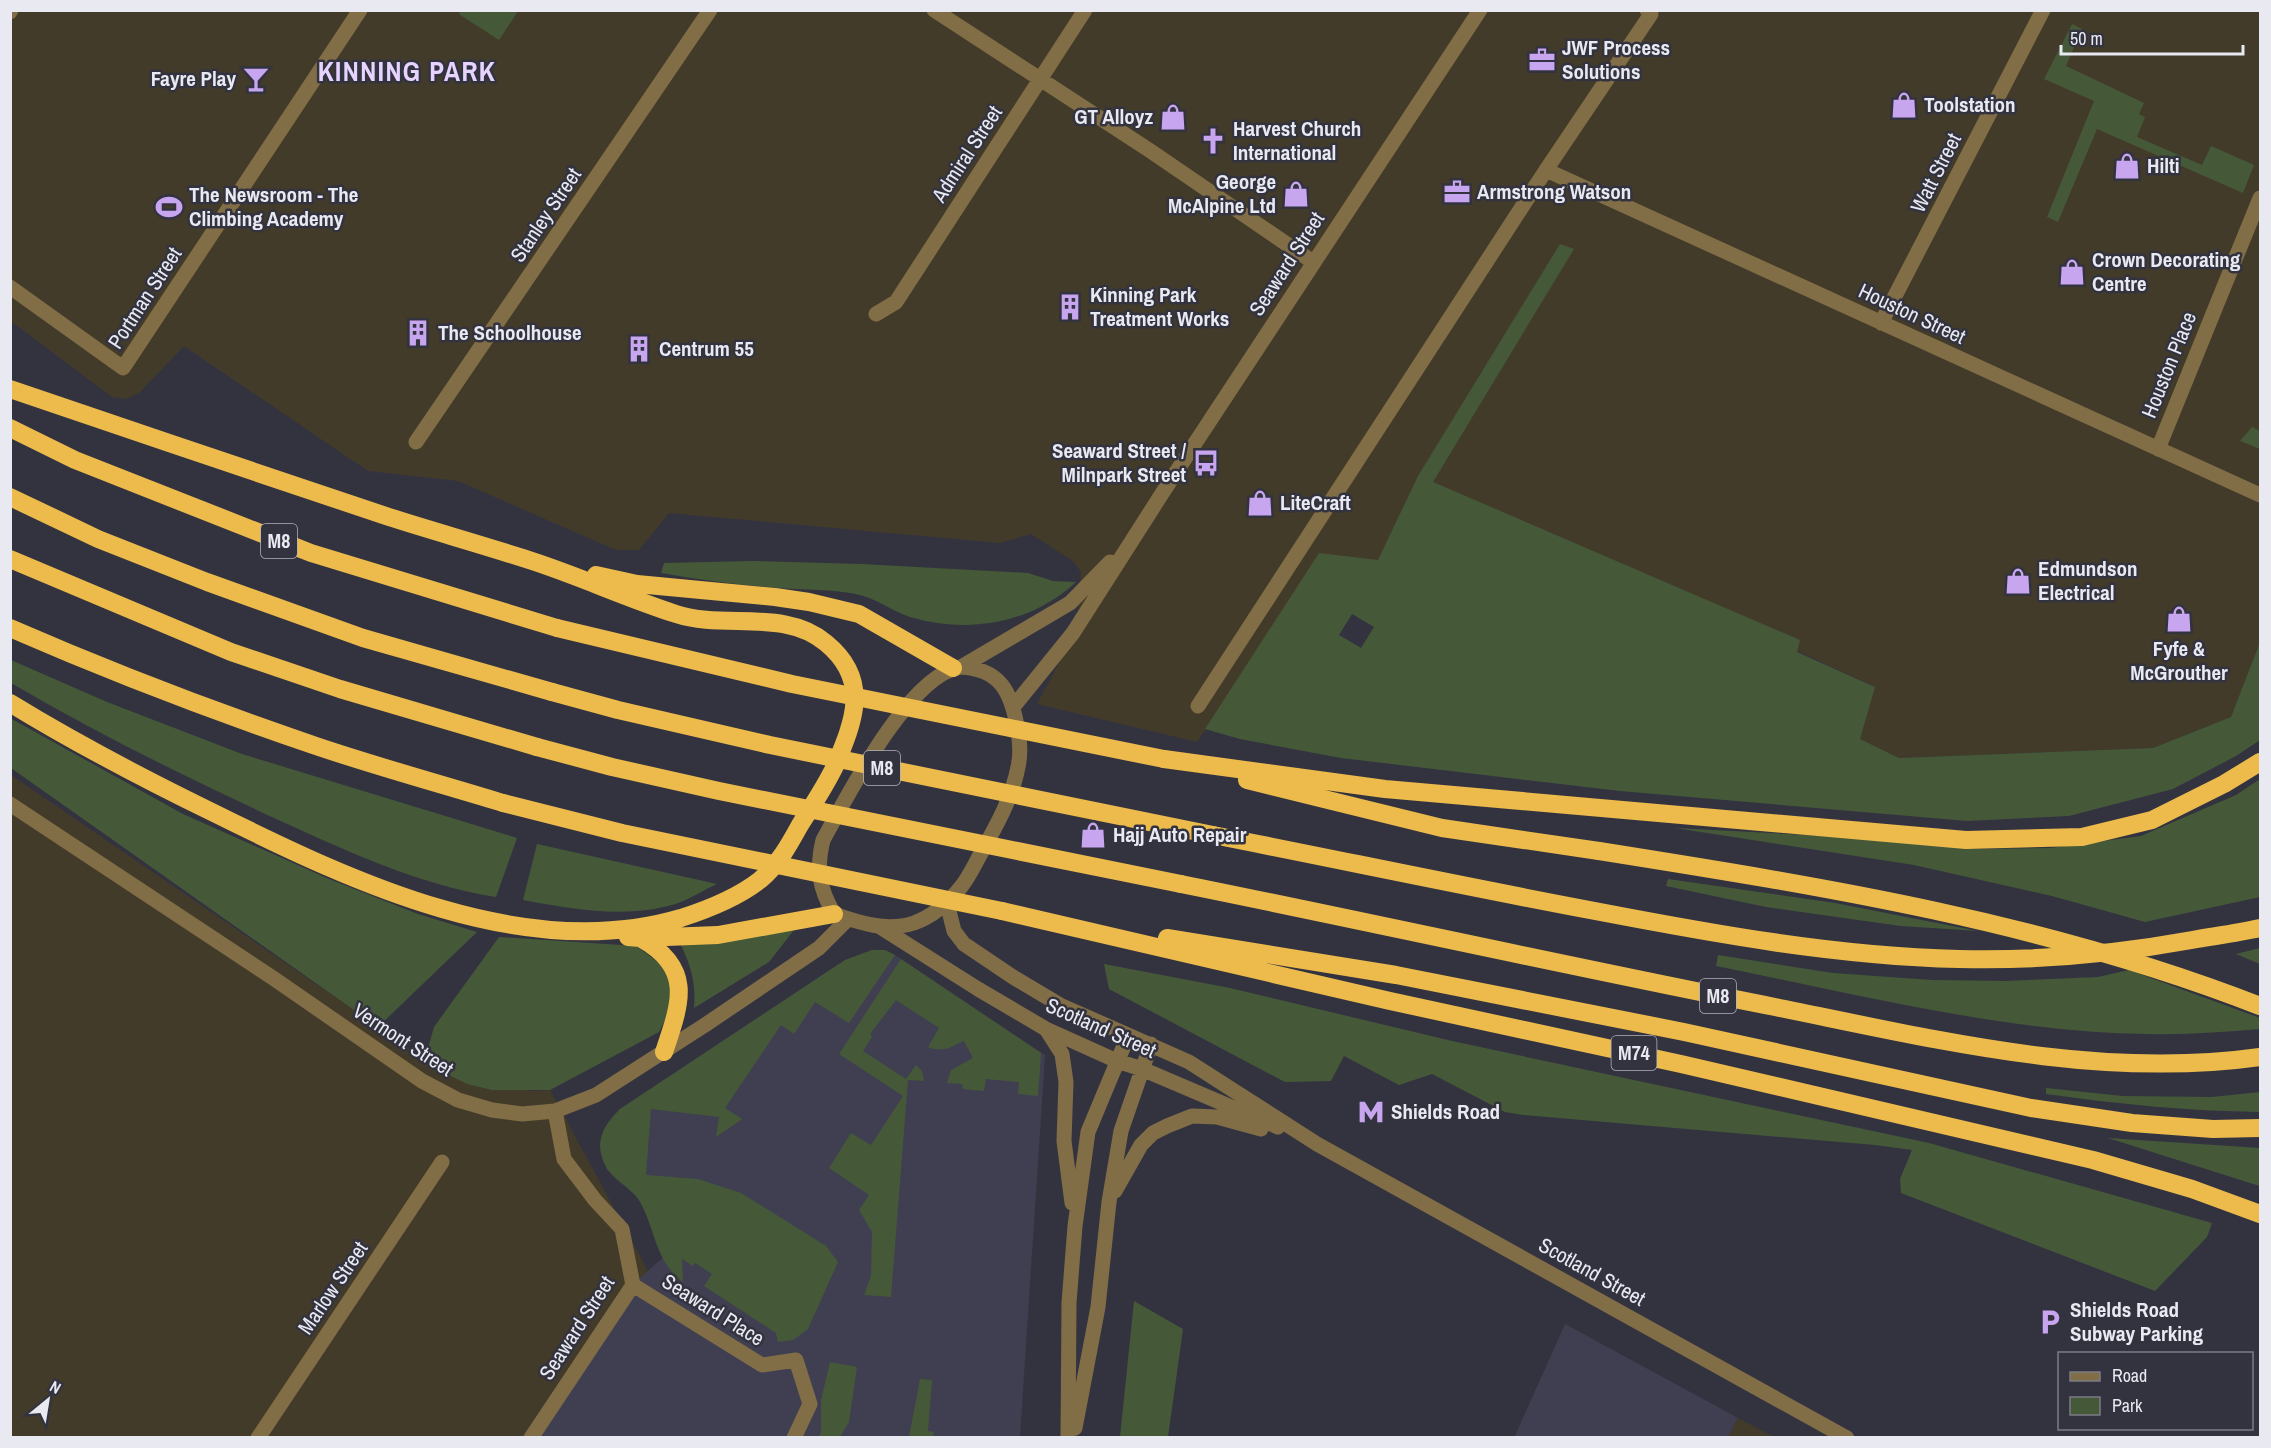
<svg xmlns="http://www.w3.org/2000/svg" width="2271" height="1448" viewBox="0 0 2271 1448" font-family="'Archivo Narrow',sans-serif">
  <rect width="100%" height="100%" fill="#333340"/>
  <path fill="#3f3f51" d="M 872,950 L 885,950 L 895,955 L 1045,1055 L 1020,1437 L 526,1438 L 612,1302 L 673,1249 L 690,1226 L 607,1170 L 601,1154 L 600,1143 L 604,1129 L 620,1109 L 845,960 Z
    M 1565,1324 L 1738,1418 L 1728,1437 L 1514,1438 Z"/>
  <path fill="#433b2a" d="M 11,11 L 2260,11 L 2260,642 L 2231,717 L 2153,748 L 1899,758 L 1860,739 L 1874,686 L 1797,651 L 1799,639 L 1378,560 L 1309,573 L 1197,742 L 1037,704 L 1077,630 L 1081,572 L 1073,561 L 1031,534 L 1000,543 L 669,513 L 639,550 L 616,550 L 458,481 L 368,471 L 184,346 L 140,392 L 127,399 L 112,397 L 11,321 Z
    M 11,775 L 449,1075 L 531,1091 L 550,1090 L 648,1271 L 612,1302 L 526,1437 L 11,1437 Z
    M 1738,1418 L 1774,1437 L 1728,1437 Z"/>
  <path fill="#455939" fill-rule="evenodd" d="M 461,11 L 461,10 L 518,11 L 499,40 L 459,14 Z
    M 2072,24 L 2082,29 L 2066,66 L 2144,103 L 2139,114 L 2145,117 L 2137,137 L 2202,165 L 2211,146 L 2254,165 L 2243,193 L 2097,129 L 2058,222 L 2047,217 L 2094,101 L 2044,79 Z
    M 1560,244 L 1574,249 L 1433,482 L 1800,640 L 1797,652 L 1875,687 L 1860,739 L 1899,758 L 2153,748 L 2231,717 L 2260,642 L 2260,740 L 2236,756 L 2173,789 L 2069,816 L 1967,821 L 1620,791 L 1341,758 L 1240,739 L 1205,729 L 1319,553 L 1378,560 L 1418,476 ZM 1352,614 L 1374,627 L 1361,648 L 1339,635 Z
    M 2252,427 L 2260,431 L 2260,449 L 2240,441 Z
    M 752,561 L 861,564 L 1028,573 L 1053,581 L 1076,582 C 1031,624 968,634 910,617 C 892,611 876,598 856,594 C 831,589 804,590 779,588 C 739,585 700,580 661,573 L 664,563 Z
    M 11,660 L 107,702 L 242,754 L 517,838 L 496,897 C 418,885 345,850 274,818 C 184,776 96,733 11,683 Z
    M 10,718 L 183,814 L 329,879 L 418,914 L 477,932 L 378,1027 L 11,768 Z
    M 2260,779 L 2260,897 L 2145,922 L 2052,896 L 1914,865 L 1675,828 L 1882,839 L 1972,849 L 2050,848 L 2141,836 L 2236,795 Z
    M 537,844 L 717,884 C 703,890 689,900 675,904 C 625,919 573,909 523,900 Z
    M 1668,879 L 1835,903 L 1978,931 L 1901,926 L 1766,907 L 1666,886 Z
    M 794,930 L 769,962 L 694,1008 C 696,982 691,966 680,943 Z
    M 499,937 L 636,946 L 665,967 L 671,984 L 671,1009 L 659,1032 L 550,1090 L 492,1090 L 467,1084 L 449,1075 L 425,1059 L 434,1027 Z
    M 2260,948 L 2260,964 L 2236,954 Z
    M 872,950 L 885,950 L 895,955 L 849,1023 L 815,1002 L 794,1034 L 781,1025 L 725,1108 L 742,1119 L 716,1137 L 719,1117 L 651,1109 L 646,1175 L 698,1179 L 741,1193 L 826,1246 L 838,1262 L 808,1329 L 793,1340 L 778,1342 L 776,1333 L 704,1286 L 712,1274 L 695,1263 L 693,1266 L 682,1259 L 683,1282 C 655,1262 656,1230 640,1202 C 629,1183 606,1180 601,1153 C 597,1135 608,1121 620,1109 L 845,960 Z
    M 1718,955 L 1833,973 L 1932,980 L 2006,981 L 2098,977 L 2129,970 L 2260,1018 L 2260,1029 C 2223,1032 2185,1035 2147,1034 C 2003,1032 1857,994 1716,966 Z
    M 901,959 L 1041,1053 L 1038,1096 L 1018,1094 L 1019,1082 L 986,1079 L 984,1091 L 963,1089 L 962,1084 L 947,1083 L 951,1070 L 973,1058 L 964,1041 C 951,1047 943,1053 928,1047 L 939,1028 L 896,1000 L 870,1034 L 872,1037 L 863,1051 L 906,1079 L 916,1065 L 922,1071 L 924,1081 L 908,1080 L 891,1297 L 864,1295 L 871,1276 L 872,1232 L 859,1210 L 869,1195 L 829,1168 L 851,1133 L 871,1145 L 903,1096 L 839,1054 Z
    M 1104,964 L 1230,988 L 1452,1041 L 1929,1143 L 2212,1223 L 2207,1237 L 2155,1291 L 1901,1193 L 1900,1179 L 1912,1150 L 1875,1145 L 1523,1115 L 1505,1112 L 1432,1074 L 1399,1085 L 1344,1056 L 1331,1081 L 1285,1082 L 1109,989 Z
    M 2046,1088 L 2123,1096 L 2212,1097 L 2260,1092 L 2260,1112 C 2187,1111 2118,1104 2046,1094 Z
    M 2108,1138 L 2260,1148 L 2260,1186 L 2250,1183 Z
    M 1134,1301 L 1183,1329 L 1168,1437 L 1120,1437 Z
    M 830,1362 L 857,1367 L 849,1422 L 840,1437 L 818,1437 L 821,1433 L 821,1400 Z
    M 920,1379 L 932,1380 L 928,1431 L 934,1432 L 933,1437 L 909,1437 Z"/>
  <g fill="none" stroke-linecap="round" stroke-linejoin="round">
    <path stroke="#826e46" stroke-width="15" d="M 934,10 L 1149,150 L 1313,262
      M 10,12 L 11,10
      M 1546,170 L 2260,495
      M 10,287 L 123,368 L 360,10
      M 876,314 L 896,302 L 1085,10
      M 1881,323 L 2043,10
      M 416,442 L 710,10
      M 2158,449 L 2260,198
      M 961,667 C 1000,669 1011,692 1017,726 C 1020,740 1021,754 1018,767 C 1012,799 995,828 980,855 C 974,866 969,877 961,887 C 949,902 933,916 914,923 C 887,932 860,923 834,914 C 819,888 816,869 823,840 C 847,797 909,674 961,667 Z
      M 961,667 L 1070,603 L 1110,562
      M 1014,706 L 1073,633 L 1163,492 L 1480,10
      M 1198,706 L 1546,170 L 1651,14 L 1647,10
      M 10,804 L 273,978 L 422,1081 L 458,1100 L 492,1110 L 522,1114 L 555,1111 L 596,1095 L 705,1025 L 819,948 L 848,919
      M 947,903 L 954,931 L 964,944 L 1013,977 L 1060,1005 L 1189,1062 L 1317,1144 L 1847,1438
      M 880,927 L 978,989 L 1046,1029 L 1117,1061 L 1142,1069 L 1278,1127
      M 1046,1029 L 1062,1054 L 1066,1082 L 1064,1141 L 1072,1203
      M 1115,1191 L 1141,1145 L 1153,1133 L 1167,1126 L 1192,1116 L 1217,1117 L 1261,1129
      M 633,1285 L 762,1365 L 796,1360 L 810,1404 L 794,1438
      M 1075,1428 L 1098,1307 L 1109,1202 L 1121,1131 L 1151,1044
      M 258,1438 L 442,1162
      M 531,1438 L 633,1285 L 622,1229 L 595,1200 L 564,1159 L 555,1111
      M 1068,1438 L 1069,1303 L 1075,1226 L 1088,1132 L 1128,1036"/>
    <path stroke="#ecbb4c" stroke-width="18" d="M 10,389 C 136,432 263,475 389,517 C 436,532 483,545 529,560 C 579,576 626,598 676,614 C 724,630 785,608 826,643 C 871,680 854,721 835,766 C 825,787 812,806 800,825 C 789,845 778,865 760,880 C 737,898 709,909 681,918 C 526,964 353,882 216,814 C 146,780 77,744 10,703
      M 10,428 L 75,460 L 311,553 L 557,628
      M 10,497 L 98,539 L 207,582 L 363,638 L 552,692
      M 10,559 L 231,652 L 340,689 L 537,747
      M 596,575 L 637,584 L 775,597 L 809,602 L 859,614 L 953,668
      M 10,628 C 111,672 213,711 316,746 C 378,767 441,784 503,803
      M 1164,759 L 1385,789 L 1966,840 L 2082,837 L 2152,820 L 2224,784 L 2260,762
      M 1247,780 L 1442,828 L 1599,851
      M 1213,835 C 1340,860 1467,887 1595,911 C 1715,934 1836,956 1959,959 C 2038,961 2115,954 2192,940 C 2215,936 2238,933 2260,928
      M 1181,884 C 1379,924 1577,968 1775,1007 C 1934,1039 2097,1080 2260,1057
      M 1002,911 L 1390,1001 L 1681,1064 L 2093,1160 L 2192,1189 L 2260,1214
      M 628,937 L 640,938 L 718,935 L 834,914
      M 640,938 C 694,968 681,1002 664,1052
      M 1167,938 L 1396,975 L 1684,1032 L 2031,1108 L 2132,1123 L 2213,1129 L 2260,1128"/>
    <path stroke="#ecbb4c" stroke-width="18" d="M 557,628 L 792,684 L 1164,759
      M 552,692 L 618,710 L 770,745 L 1213,835
      M 537,747 L 612,767 L 719,791 L 1181,884
      M 503,803 L 622,833 L 1002,911
      M 1599,851 C 1826,887 2045,922 2260,1006"/>
  </g>
  <defs>
    <g id="office-bare" transform="scale(2.07)"><path d="M-6-3h4V-5.5h4V-3h4V5H-6ZM-1-4.5V-3h2v-1.5ZM-6 0V1H6V0Z" fill="#c8a6ef" stroke="#333340" stroke-width="2.5" paint-order="stroke"/></g>
    <g id="bar-bare" transform="scale(2.07)"><path d="M-6-5H6L.8 .8V4.5H3.5V6h-7V4.5H-.8V.8Z" fill="#c8a6ef" stroke="#333340" stroke-width="2.5" paint-order="stroke"/></g>
    <g id="shop-bare" transform="scale(2.07)"><path d="M-5-2.5h2.3a2.7 3.5 0 0 1 5.4 0H5L5.5 6h-11ZM-1.5-2.5h3a1.5 2.3 0 0 0-3 0Z" fill="#c8a6ef" stroke="#333340" stroke-width="2.5" paint-order="stroke"/></g>
    <g id="church-bare" transform="scale(2.07)"><path d="M-1.2-6h2.4v3.5h3.3v2.4h-3.3V6h-2.4V-.1h-3.3v-2.4h3.3Z" fill="#c8a6ef" stroke="#333340" stroke-width="2.5" paint-order="stroke"/></g>
    <g id="stadium-bare" transform="scale(2.07)"><path d="M0-5a6.5 5 0 1 0 0 10a6.5 5 0 1 0 0-10ZM-3.5-1.8h7v3.6h-7Z" fill="#c8a6ef" stroke="#333340" stroke-width="2.5" paint-order="stroke"/></g>
    <g id="building-bare" transform="scale(2.07)"><path d="M-4-6H4V6H1V3H-1V6H-4ZM-2.5-4.3h1.7v1.8h-1.7ZM.8-4.3h1.7v1.8H.8ZM-2.5-1h1.7V.8h-1.7ZM.8-1h1.7V.8H.8Z" fill="#c8a6ef" stroke="#333340" stroke-width="2.5" paint-order="stroke"/></g>
    <g id="bus-bare" transform="scale(2.07)"><path d="M-5-6H5V4H4V6H2V4H-2V6H-4V4H-5ZM-3.5-4V0h7V-4ZM-3.5 1.2v1.5H-2V1.2ZM2 1.2v1.5H3.5V1.2Z" fill="#c8a6ef" stroke="#333340" stroke-width="2.5" paint-order="stroke"/></g>
    <g id="metro-bare" transform="scale(2.07)"><path d="M-5.5 5V-5H-3L0 0L3-5H5.5V5H3V-.5L0 4L-3-.5V5Z" fill="#c8a6ef" stroke="#333340" stroke-width="2.5" paint-order="stroke"/></g>
    <g id="parking-bare" transform="scale(2.07)"><path d="M-3.5-5.5H1a3.5 3.5 0 0 1 0 7H-1V5.5H-3.5ZM-1-3.4V-.6H.8a1.4 1.4 0 0 0 0-2.8Z" fill="#c8a6ef" stroke="#333340" stroke-width="2.5" paint-order="stroke"/></g>
  </defs>
  <g fill-rule="evenodd">
    <use href="#office-bare" x="1542" y="60"/>
    <use href="#bar-bare" x="256" y="79"/>
    <use href="#shop-bare" x="1904" y="105"/>
    <use href="#shop-bare" x="1173" y="117"/>
    <use href="#church-bare" x="1213" y="141"/>
    <use href="#shop-bare" x="2127" y="166"/>
    <use href="#office-bare" x="1457" y="192"/>
    <use href="#shop-bare" x="1296" y="194"/>
    <use href="#stadium-bare" x="169" y="207"/>
    <use href="#shop-bare" x="2072" y="272"/>
    <use href="#building-bare" x="1070" y="307"/>
    <use href="#building-bare" x="418" y="333"/>
    <use href="#building-bare" x="639" y="349"/>
    <use href="#bus-bare" x="1206" y="463"/>
    <use href="#shop-bare" x="1260" y="503"/>
    <use href="#shop-bare" x="2018" y="581"/>
    <use href="#shop-bare" x="2179" y="619"/>
    <use href="#shop-bare" x="1093" y="835"/>
    <use href="#metro-bare" x="1371" y="1112"/>
    <use href="#parking-bare" x="2050" y="1322"/>
  </g>
  <g text-anchor="middle" stroke-width="5" stroke-linejoin="round" paint-order="stroke">
    <g fill="#333340" stroke="#b2b2bc" stroke-width="1.5">
      <rect x="261" y="524" width="36" height="34" rx="4.5"/>
      <rect x="864" y="751" width="36" height="34" rx="4.5"/>
      <rect x="1700" y="979" width="36" height="34" rx="4.5"/>
      <rect x="1611.5" y="1036" width="45" height="34" rx="4.5"/>
    </g>
    <g font-size="20" font-weight="bold" fill="#e8e9f1">
      <text x="279" y="548">M8</text>
      <text x="882" y="775">M8</text>
      <text x="1718" y="1003">M8</text>
      <text x="1634" y="1060">M74</text>
    </g>
    <g font-size="21" font-weight="bold" fill="#e8e9f1" stroke="#333340" text-anchor="start">
      <text x="1562" y="55">JWF Process<tspan x="1562" dy="24">Solutions</tspan></text>
      <text x="236" y="86" text-anchor="end">Fayre Play</text>
      <text x="1924" y="112">Toolstation</text>
      <text x="1153" y="124" text-anchor="end">GT Alloyz</text>
      <text x="1233" y="136">Harvest Church<tspan x="1233" dy="24">International</tspan></text>
      <text x="2147" y="173">Hilti</text>
      <text x="1276" y="189" text-anchor="end">George<tspan x="1276" dy="24">McAlpine Ltd</tspan></text>
      <text x="1477" y="199">Armstrong Watson</text>
      <text x="189" y="202">The Newsroom - The<tspan x="189" dy="24">Climbing Academy</tspan></text>
      <text x="2092" y="267">Crown Decorating<tspan x="2092" dy="24">Centre</tspan></text>
      <text x="1090" y="302">Kinning Park<tspan x="1090" dy="24">Treatment Works</tspan></text>
      <text x="438" y="340">The Schoolhouse</text>
      <text x="659" y="356">Centrum 55</text>
      <text x="1186" y="458" text-anchor="end">Seaward Street /<tspan x="1186" dy="24">Milnpark Street</tspan></text>
      <text x="1280" y="510">LiteCraft</text>
      <text x="2038" y="576">Edmundson<tspan x="2038" dy="24">Electrical</tspan></text>
      <text x="2179" y="656" text-anchor="middle">Fyfe &amp;<tspan x="2179" dy="24">McGrouther</tspan></text>
      <text x="1113" y="842">Hajj Auto Repair</text>
      <text x="1391" y="1119">Shields Road</text>
      <text x="2070" y="1317">Shields Road<tspan x="2070" dy="24">Subway Parking</tspan></text>
    </g>
    <g font-size="21" fill="#e8e9f1" stroke="#333340">
      <text transform="translate(967 154) rotate(-57)" y="7">Admiral Street</text>
      <text transform="translate(1936 173) rotate(-63)" y="7">Watt Street</text>
      <text transform="translate(546 215) rotate(-56)" y="7">Stanley Street</text>
      <text transform="translate(1287 264) rotate(-57)" y="7">Seaward Street</text>
      <text transform="translate(145 298) rotate(-57)" y="7">Portman Street</text>
      <text transform="translate(1912 314) rotate(25)" y="7">Houston Street</text>
      <text transform="translate(2169 365) rotate(-68)" y="7">Houston Place</text>
      <text transform="translate(1101 1028) rotate(24)" y="7">Scotland Street</text>
      <text transform="translate(403 1040) rotate(33)" y="7">Vermont Street</text>
      <text transform="translate(1592 1272) rotate(29)" y="7">Scotland Street</text>
      <text transform="translate(333 1288) rotate(-56)" y="7">Marlow Street</text>
      <text transform="translate(713 1310) rotate(32)" y="7">Seaward Place</text>
      <text transform="translate(577 1328) rotate(-57)" y="7">Seaward Street</text>
    </g>
    <g font-size="27" font-weight="bold" letter-spacing="1.5" fill="#e7d4fe" stroke="#333340">
      <text x="407" y="81">KINNING PARK</text>
    </g>
  </g>
  <rect width="2271" height="1448" fill="none" stroke="#e8e9f1" stroke-width="24"/>
  <rect x="2058" y="1352" width="195" height="78" fill="#333340" stroke="#7b7c87" stroke-width="1.5"/>
  <rect x="2070" y="1372" width="30" height="9" fill="#826e46" stroke="#7b7c87" stroke-width="1.5"/>
  <text x="2112" y="1382" font-size="18" fill="#e8e9f1">Road</text>
  <rect x="2070" y="1397" width="30" height="18" fill="#455939" stroke="#7b7c87" stroke-width="1.5"/>
  <text x="2112" y="1412" font-size="18" fill="#e8e9f1">Park</text>
  <g transform="translate(48 1400) rotate(30)" stroke="#333340" stroke-width="4.5" paint-order="stroke">
  <path d="M0-4.5L10 22L0 15L-10 22Z" fill="#e8e9f1"/>
  <text y="-9" font-size="16" font-weight="bold" text-anchor="middle" fill="#e8e9f1">N</text>
  </g>
  <path d="M2061 45v9h182v-9" fill="none" stroke="#e8e9f1" stroke-width="3"/>
  <text x="2070" y="45" font-size="18" fill="#e8e9f1" stroke="#333340" stroke-width="4.5" paint-order="stroke">50 m</text>
</svg>
